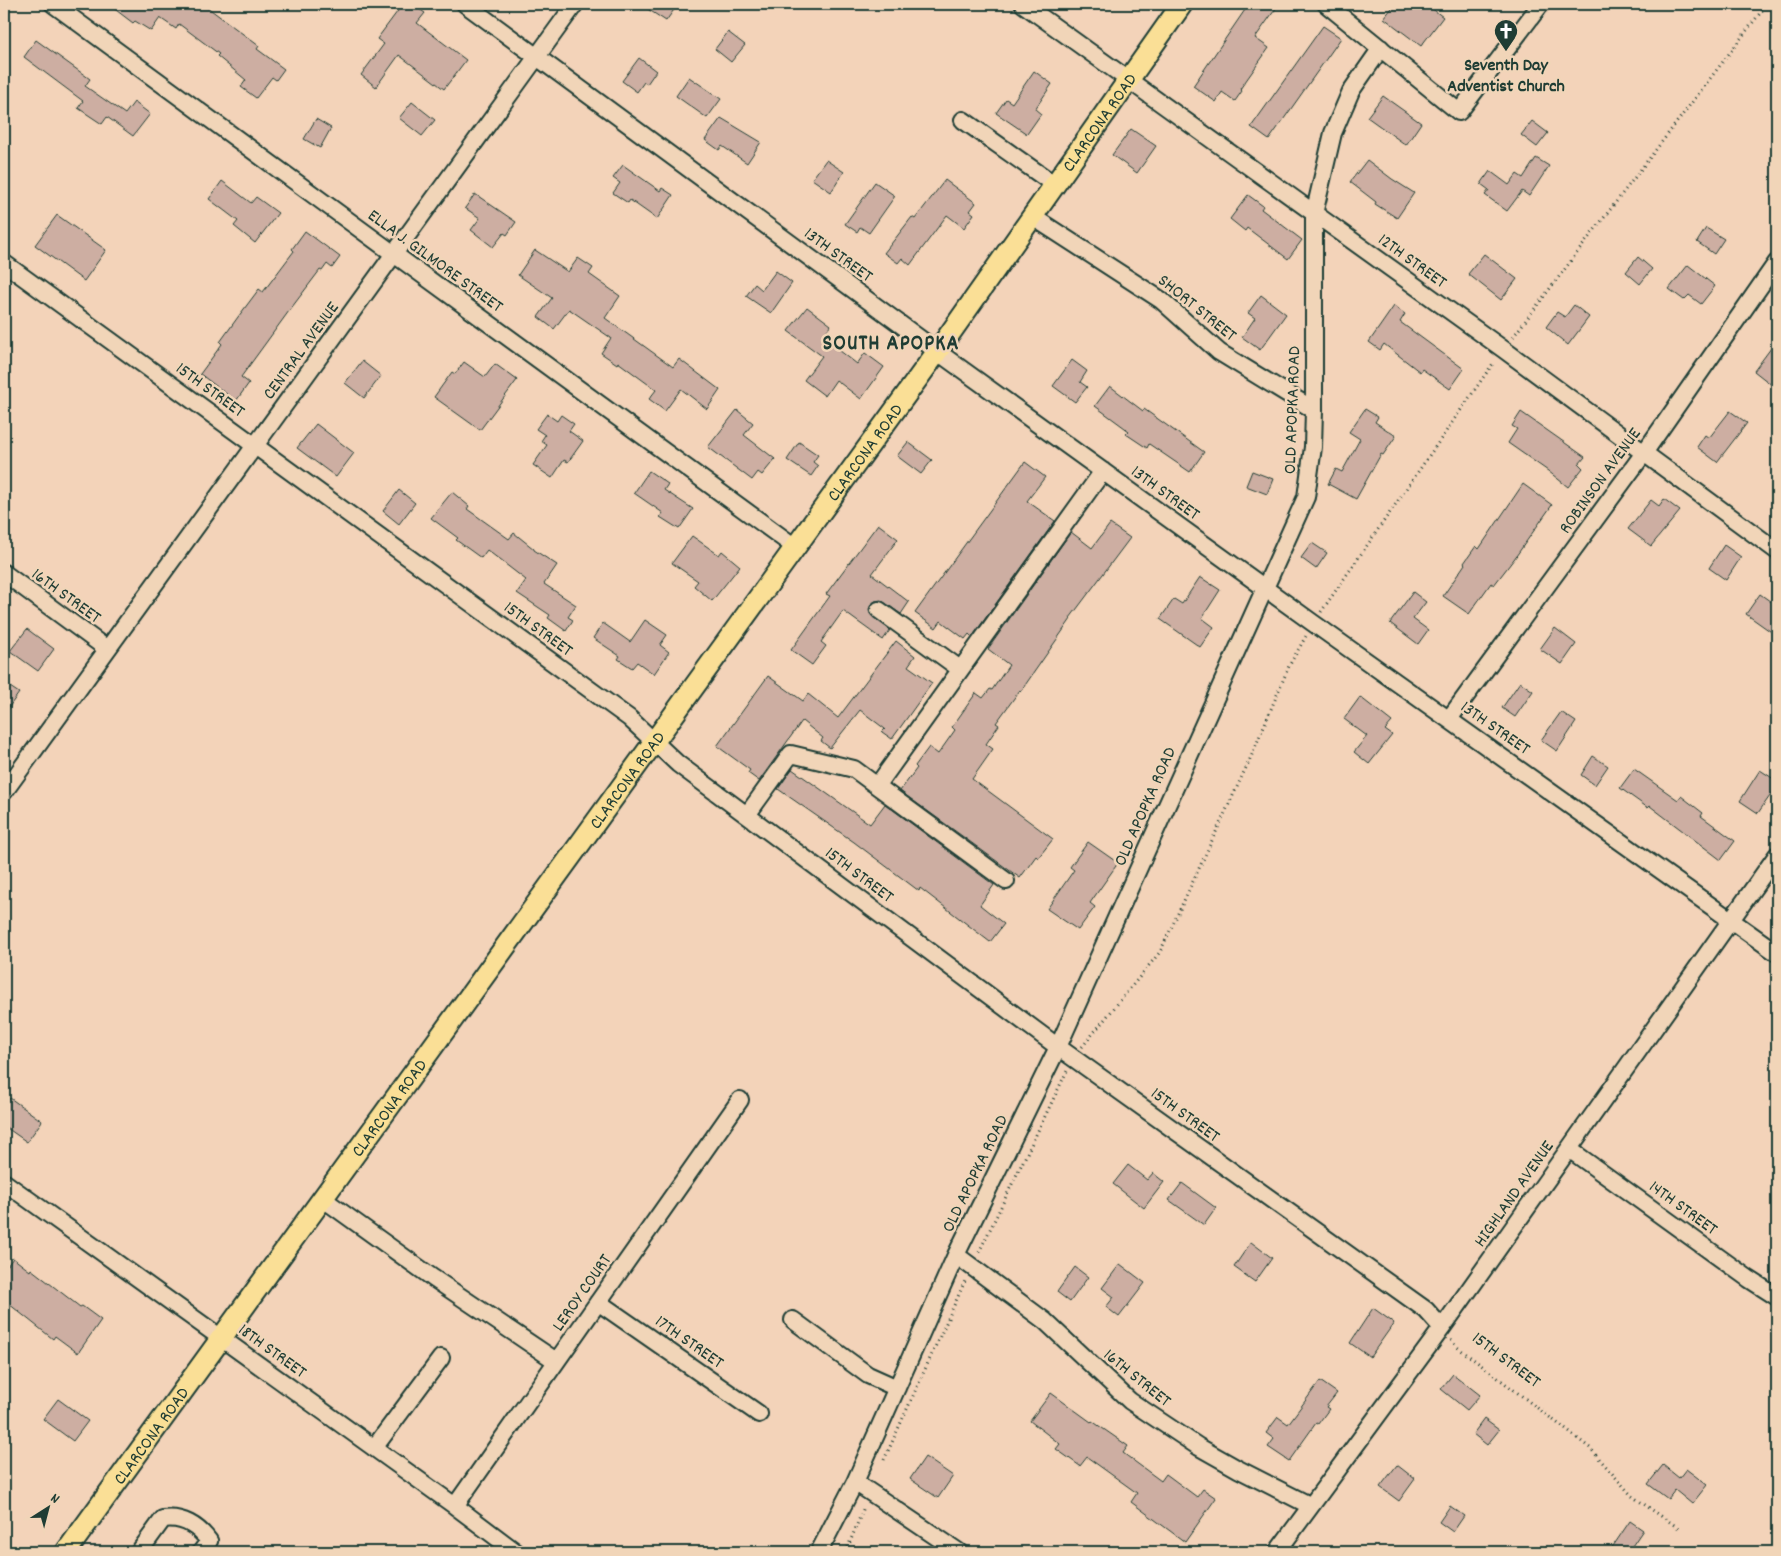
<svg xmlns="http://www.w3.org/2000/svg" width="1781" height="1556" viewBox="0 0 1781 1556" font-family="Dekko,sans-serif">
  <rect width="100%" height="100%" fill="#f3d3b9"/>
  <filter id="ink" filterUnits="userSpaceOnUse"><feTurbulence type="fractalNoise" baseFrequency=".02" numOctaves="2"/><feDisplacementMap in="SourceGraphic" scale="10" xChannelSelector="R" yChannelSelector="G"/><feConvolveMatrix kernelMatrix="1 2 1 2 8 2 1 2 1" color-interpolation-filters="sRGB"/></filter>
  <g filter="url(#ink)">
    <path fill="#cdaea2" stroke="#1f3d34" d="M 108,4 L 203,4 L 259,46 L 257,49 L 284,69 L 276,80 L 272,77 L 256,98 L 241,87 L 246,80 L 217,56 L 219,54 L 179,24 L 176,29 L 160,18 L 151,31 L 135,21 L 133,23 Z
      M 403,4 L 412,4 L 425,13 L 417,23 L 466,60 L 444,89 L 399,55 L 376,87 L 361,75 L 384,44 L 377,39 Z
      M 640,4 L 678,4 L 666,21 Z
      M 1249,4 L 1279,4 L 1255,38 L 1269,48 L 1240,89 L 1242,91 L 1235,101 L 1222,92 L 1216,102 L 1193,86 Z
      M 1395,4 L 1426,4 L 1443,17 L 1421,46 L 1384,18 Z
      M 1323,26 L 1341,38 L 1269,140 L 1251,127 Z
      M 728,32 L 745,45 L 731,62 L 715,49 Z
      M 36,40 L 90,79 L 85,86 L 125,114 L 134,102 L 150,114 L 133,136 L 107,117 L 102,124 L 78,108 L 83,101 L 24,57 Z
      M 639,58 L 656,71 L 647,84 L 644,82 L 637,92 L 622,81 Z
      M 1034,71 L 1052,84 L 1035,109 L 1041,114 L 1027,134 L 996,113 L 1006,99 L 1012,103 Z
      M 689,77 L 721,99 L 707,118 L 676,96 Z
      M 1383,96 L 1421,123 L 1406,145 L 1367,117 Z
      M 412,102 L 435,120 L 422,136 L 399,118 Z
      M 721,118 L 761,142 L 747,163 L 722,146 L 719,150 L 705,140 Z
      M 316,119 L 331,128 L 320,148 L 304,139 Z
      M 1532,121 L 1548,133 L 1537,147 L 1521,135 Z
      M 1131,129 L 1156,146 L 1137,173 L 1112,155 Z
      M 1536,158 L 1549,166 L 1529,196 L 1522,191 L 1507,211 L 1485,195 L 1489,190 L 1481,184 L 1490,171 L 1509,185 L 1517,174 L 1523,178 Z
      M 826,160 L 844,172 L 831,192 L 812,179 Z
      M 1367,160 L 1392,179 L 1414,193 L 1397,218 L 1375,204 L 1376,202 L 1350,182 Z
      M 623,165 L 660,191 L 662,188 L 673,195 L 657,219 L 630,200 L 628,203 L 613,193 L 620,183 L 613,178 Z
      M 945,180 L 976,203 L 970,211 L 974,214 L 964,228 L 947,215 L 910,265 L 902,258 L 898,263 L 884,253 L 912,217 L 915,219 Z
      M 222,181 L 251,203 L 256,197 L 278,213 L 255,243 L 234,226 L 238,221 L 209,199 Z
      M 875,182 L 895,196 L 869,233 L 860,227 L 857,232 L 845,224 Z
      M 475,194 L 516,222 L 507,235 L 504,233 L 493,247 L 471,230 L 480,218 L 465,208 Z
      M 1248,195 L 1263,206 L 1261,209 L 1302,240 L 1288,259 L 1247,228 L 1245,231 L 1230,219 Z
      M 57,215 L 106,250 L 84,281 L 35,245 Z
      M 1706,228 L 1724,239 L 1714,254 L 1697,242 Z
      M 305,231 L 340,257 L 332,268 L 327,264 L 322,271 L 320,270 L 289,311 L 241,377 L 249,383 L 236,401 L 200,374 L 222,344 L 220,342 L 238,317 L 259,289 L 263,292 L 294,251 L 292,249 Z
      M 535,250 L 568,272 L 578,258 L 593,268 L 589,274 L 620,296 L 605,318 L 673,367 L 679,359 L 720,390 L 707,409 L 681,389 L 665,411 L 649,399 L 656,390 L 618,362 L 617,364 L 601,353 L 611,338 L 569,309 L 554,329 L 538,317 L 552,298 L 518,275 Z
      M 1484,254 L 1517,279 L 1501,300 L 1468,274 Z
      M 1638,257 L 1652,269 L 1640,284 L 1626,272 Z
      M 1688,265 L 1715,286 L 1701,304 L 1689,295 L 1684,300 L 1669,289 Z
      M 776,271 L 792,283 L 771,313 L 746,296 L 755,284 L 762,290 Z
      M 1261,295 L 1286,314 L 1260,350 L 1242,337 L 1255,318 L 1248,313 Z
      M 1574,305 L 1589,317 L 1568,345 L 1546,327 L 1557,312 L 1565,317 Z
      M 1394,306 L 1405,314 L 1400,322 L 1464,369 L 1450,389 L 1422,369 L 1420,372 L 1384,344 L 1380,350 L 1369,342 Z
      M 807,307 L 831,325 L 822,337 L 857,364 L 865,353 L 884,367 L 861,399 L 836,380 L 825,396 L 804,380 L 822,356 L 788,331 Z
      M 1777,340 L 1777,389 L 1754,371 Z
      M 1072,360 L 1087,371 L 1080,382 L 1087,387 L 1075,402 L 1053,386 Z
      M 362,361 L 381,376 L 364,398 L 345,383 Z
      M 464,362 L 485,377 L 495,364 L 517,380 L 480,430 L 434,397 L 452,372 L 455,374 Z
      M 1110,386 L 1143,411 L 1144,409 L 1204,452 L 1190,472 L 1149,444 L 1147,448 L 1126,434 L 1129,431 L 1095,406 Z
      M 1365,409 L 1378,417 L 1375,422 L 1396,436 L 1383,455 L 1381,454 L 1356,499 L 1328,484 L 1336,469 L 1342,472 L 1360,439 L 1349,432 Z
      M 737,410 L 753,423 L 744,435 L 775,459 L 762,475 L 758,472 L 752,480 L 708,447 Z
      M 1730,411 L 1747,423 L 1717,462 L 1697,447 L 1705,435 L 1709,438 Z
      M 1521,412 L 1585,457 L 1579,464 L 1583,468 L 1568,487 L 1548,471 L 1508,443 L 1517,429 L 1512,426 Z
      M 547,414 L 557,421 L 561,415 L 574,424 L 569,431 L 583,441 L 568,462 L 564,460 L 552,478 L 533,465 L 547,445 L 541,441 L 545,435 L 536,429 Z
      M 316,424 L 354,453 L 336,477 L 297,448 Z
      M 799,442 L 818,455 L 813,462 L 818,466 L 811,476 L 787,460 Z
      M 908,442 L 932,460 L 921,474 L 897,456 Z
      M 1025,462 L 1045,477 L 1027,501 L 1055,521 L 972,637 L 969,634 L 965,639 L 941,621 L 936,628 L 915,613 Z
      M 649,471 L 668,484 L 664,490 L 693,509 L 679,529 L 660,517 L 663,513 L 634,493 Z
      M 1252,471 L 1273,479 L 1267,494 L 1246,486 Z
      M 1523,484 L 1552,505 L 1514,559 L 1494,585 L 1491,583 L 1469,614 L 1443,596 L 1465,564 L 1464,563 L 1476,546 L 1479,549 Z
      M 399,490 L 415,503 L 399,524 L 383,511 Z
      M 452,492 L 469,506 L 467,509 L 509,539 L 514,533 L 534,549 L 534,550 L 557,565 L 544,584 L 576,605 L 568,617 L 573,620 L 566,631 L 548,618 L 550,615 L 517,593 L 526,580 L 487,550 L 481,558 L 456,540 L 458,538 L 431,518 Z
      M 1664,499 L 1680,511 L 1651,546 L 1628,529 L 1651,500 L 1659,506 Z
      M 878,524 L 898,539 L 872,574 L 909,602 L 901,614 L 881,600 L 875,601 L 871,605 L 869,609 L 870,614 L 890,630 L 883,640 L 843,611 L 821,642 L 826,646 L 812,665 L 791,650 L 830,596 L 826,594 Z
      M 1110,524 L 1130,538 L 1070,618 L 1071,619 L 1021,691 L 1020,690 L 996,723 L 999,725 L 986,744 L 993,749 L 972,779 L 1053,839 L 1038,858 L 1036,856 L 1020,878 L 900,791 L 917,768 L 915,766 L 929,747 L 938,754 L 955,730 L 952,727 L 976,693 L 983,698 L 990,689 L 992,690 L 1009,665 L 988,649 L 1071,532 L 1092,548 Z
      M 692,536 L 719,555 L 722,551 L 740,566 L 712,601 L 694,586 L 698,581 L 672,563 Z
      M 1312,543 L 1327,553 L 1316,569 L 1301,558 Z
      M 1724,545 L 1741,557 L 1726,580 L 1709,568 Z
      M 1200,577 L 1220,590 L 1202,618 L 1214,627 L 1200,647 L 1160,619 L 1174,599 L 1182,604 Z
      M 1413,592 L 1426,602 L 1413,619 L 1428,630 L 1418,644 L 1390,623 Z
      M 1760,594 L 1777,606 L 1777,636 L 1746,614 Z
      M 645,620 L 667,635 L 660,645 L 669,652 L 654,674 L 637,662 L 632,668 L 618,659 L 620,656 L 593,638 L 603,623 L 630,642 Z
      M 1555,628 L 1576,644 L 1562,664 L 1540,649 Z
      M 27,629 L 54,649 L 38,671 L 10,651 Z
      M 896,641 L 915,656 L 908,666 L 932,683 L 892,739 L 882,732 L 885,729 L 860,710 L 830,748 L 821,741 L 823,738 L 802,721 L 759,781 L 748,773 L 750,770 L 717,746 L 768,676 L 803,701 L 808,694 L 838,718 Z
      M 1520,682 L 1533,691 L 1515,717 L 1502,708 Z
      M 4,683 L 19,693 L 4,714 Z
      M 1360,697 L 1392,722 L 1385,730 L 1392,735 L 1369,764 L 1354,752 L 1367,736 L 1344,719 Z
      M 1561,712 L 1576,722 L 1557,751 L 1541,740 Z
      M 1593,756 L 1608,766 L 1595,785 L 1581,775 Z
      M 792,769 L 870,824 L 885,804 L 994,885 L 980,905 L 1004,924 L 990,942 L 920,888 L 919,891 L 854,842 L 778,789 Z
      M 1634,769 L 1678,800 L 1681,796 L 1703,813 L 1701,816 L 1735,841 L 1721,860 L 1650,806 L 1648,808 L 1620,788 Z
      M 1760,770 L 1777,781 L 1777,786 L 1758,813 L 1740,801 Z
      M 1088,842 L 1118,863 L 1090,903 L 1095,907 L 1078,930 L 1047,909 L 1074,870 L 1070,867 Z
      M 10,1098 L 42,1121 L 27,1142 L 4,1126 L 4,1107 Z
      M 1128,1165 L 1147,1180 L 1153,1173 L 1164,1182 L 1144,1208 L 1113,1184 Z
      M 1182,1183 L 1216,1208 L 1204,1225 L 1169,1200 Z
      M 1251,1242 L 1272,1258 L 1255,1282 L 1234,1267 Z
      M 13,1258 L 30,1271 L 31,1269 L 80,1307 L 82,1306 L 101,1320 L 78,1353 L 55,1336 L 53,1339 L 4,1300 L 4,1270 Z
      M 1120,1264 L 1145,1283 L 1119,1317 L 1106,1307 L 1114,1297 L 1102,1288 Z
      M 1075,1267 L 1088,1277 L 1070,1302 L 1057,1292 Z
      M 1373,1308 L 1394,1323 L 1370,1357 L 1350,1343 Z
      M 1453,1374 L 1480,1395 L 1467,1410 L 1441,1389 Z
      M 1320,1381 L 1337,1393 L 1326,1407 L 1329,1409 L 1318,1424 L 1316,1423 L 1289,1461 L 1268,1447 L 1274,1439 L 1266,1433 L 1278,1417 L 1288,1424 Z
      M 1051,1393 L 1091,1422 L 1092,1421 L 1128,1446 L 1123,1453 L 1161,1481 L 1166,1474 L 1197,1497 L 1203,1489 L 1216,1498 L 1185,1542 L 1131,1502 L 1137,1493 L 1087,1457 L 1080,1466 L 1056,1449 L 1060,1444 L 1030,1421 Z
      M 58,1399 L 88,1421 L 73,1441 L 43,1419 Z
      M 1484,1419 L 1499,1430 L 1487,1445 L 1473,1434 Z
      M 925,1457 L 953,1476 L 938,1498 L 910,1479 Z
      M 1397,1465 L 1415,1479 L 1399,1501 L 1380,1487 Z
      M 1663,1465 L 1679,1478 L 1686,1469 L 1707,1485 L 1692,1504 L 1675,1490 L 1668,1499 L 1648,1484 Z
      M 1450,1506 L 1464,1516 L 1453,1532 L 1439,1522 Z
      M 1630,1521 L 1643,1530 L 1628,1552 L 1609,1552 Z"/>
    <g fill="none" stroke-linecap="round" stroke-linejoin="round">
      <g stroke="#1f3d34" stroke-width="20">
        <path id="minor" d="M 53,4 L 394,254 L 795,547
          M 465,4 L 949,360 L 1313,623 L 1777,953
          M 1023,4 L 1503,349 L 1777,551
          M 1326,4 L 1459,112 L 1541,4
          M 963,120 L 1055,185
          M 1033,217 L 1161,300 L 1219,352 L 1314,410
          M 4,263 L 629,718 L 678,764 L 1058,1047 L 1426,1310 L 1442,1328
          M 4,573 L 107,649
          M 879,610 L 960,669
          M 1449,719 L 1644,453 L 1777,262
          M 4,792 L 575,4
          M 747,815 L 791,754 L 854,769 L 877,786
          M 1006,881 L 877,786 L 1103,471
          M 1569,1149 L 1749,1279 L 1777,1297
          M 4,1182 L 455,1506 L 516,1552
          M 322,1198 L 433,1278 L 556,1361
          M 956,1255 L 1045,1321 L 1130,1401 L 1199,1447 L 1238,1469 L 1311,1506
          M 598,1302 L 759,1414
          M 793,1320 L 868,1375 L 897,1388
          M 374,1448 L 441,1358
          M 855,1482 L 959,1552
          M 455,1506 L 740,1100
          M 139,1552 L 163,1519 C 182,1516 198,1526 209,1541 L 201,1552
          M 819,1552 L 855,1482 L 956,1255 L 1058,1047 L 1306,497 L 1313,447 L 1314,410 L 1314,214 L 1333,133 L 1351,91 L 1381,48
          M 1277,1552 L 1442,1328 L 1777,855"/>
      </g>
      <g stroke="#1f3d34" stroke-width="24">
        <g id="major">
          <path id="s1" d="M 66,1552 L 937,352 L 1182,4"/>
        </g>
      </g>
      <path stroke="#1f3d34" stroke-width="3" stroke-dasharray="1 4" stroke-linecap="butt" d="M 1513,337 L 1767,4
        M 1321,612 L 1494,362
        M 1082,1047 L 1160,952 L 1251,757 L 1289,666 L 1306,636
        M 979,1252 L 1067,1071
        M 1451,1340 L 1456,1346 L 1590,1448 L 1632,1496 L 1680,1529
        M 884,1460 L 965,1281
        M 846,1552 L 864,1507"/>
      <use href="#minor" stroke="#f1d5b8" stroke-width="16"/>
      <use href="#major" stroke="#fadf96" stroke-width="20"/>
    </g>
  </g>
  <defs>
    <g id="church-pin" transform="scale(1.25)"><path d="M0 17L-7.5 6A9.5 9.5 0 1 1 7.5 6Z" fill="#1f3d34" stroke="#f1d5b8"/><path d="M-1.2-6h2.4v3.5h3.3v2.4h-3.3V6h-2.4V-.1h-3.3v-2.4h3.3Z" fill="#fff"/></g>
  </defs>
  <g fill-rule="evenodd">
    <use href="#church-pin" x="1506" y="31"/>
  </g>
  <g text-anchor="middle" stroke-width="5" stroke-linejoin="round" paint-order="stroke">
    <g font-size="18" font-weight="bold" fill="#1f3d34" stroke="#f1d5b8">
      <text x="1506" y="70">Seventh Day<tspan x="1506" dy="21">Adventist Church</tspan></text>
    </g>
    <g font-size="18" fill="#1f3d34" stroke="#f1d5b8">
      <text dy="6" stroke="none"><textPath href="#s1" startOffset="1764">CLARCONA ROAD</textPath></text>
      <text transform="translate(839 254) rotate(36)" y="6">13TH STREET</text>
      <text transform="translate(436 260) rotate(36)" y="6">ELLA J. GILMORE STREET</text>
      <text transform="translate(1413 260) rotate(36)" y="6">12TH STREET</text>
      <text transform="translate(1198 307) rotate(39)" y="6">SHORT STREET</text>
      <text transform="translate(300 350) rotate(-54)" y="6">CENTRAL AVENUE</text>
      <text transform="translate(211 389) rotate(36)" y="6">15TH STREET</text>
      <text transform="translate(1291 410) rotate(-88)" y="6">OLD APOPKA ROAD</text>
      <text dy="6" stroke="none"><textPath href="#s1" startOffset="1359">CLARCONA ROAD</textPath></text>
      <text transform="translate(1599 480) rotate(-54)" y="6">ROBINSON AVENUE</text>
      <text transform="translate(1166 492) rotate(36)" y="6">13TH STREET</text>
      <text transform="translate(67 595) rotate(36)" y="6">16TH STREET</text>
      <text transform="translate(539 628) rotate(36)" y="6">15TH STREET</text>
      <text transform="translate(1496 727) rotate(35)" y="6">13TH STREET</text>
      <text dy="6" stroke="none"><textPath href="#s1" startOffset="954">CLARCONA ROAD</textPath></text>
      <text transform="translate(1144 806) rotate(-66)" y="6">OLD APOPKA ROAD</text>
      <text transform="translate(860 874) rotate(37)" y="6">15TH STREET</text>
      <text dy="6" stroke="none"><textPath href="#s1" startOffset="549">CLARCONA ROAD</textPath></text>
      <text transform="translate(1186 1114) rotate(36)" y="6">15TH STREET</text>
      <text transform="translate(974 1173) rotate(-64)" y="6">OLD APOPKA ROAD</text>
      <text transform="translate(1513 1193) rotate(-55)" y="6">HIGHLAND AVENUE</text>
      <text transform="translate(1684 1207) rotate(36)" y="6">14TH STREET</text>
      <text transform="translate(581 1292) rotate(-55)" y="6">LEROY COURT</text>
      <text transform="translate(690 1341) rotate(35)" y="6">17TH STREET</text>
      <text transform="translate(273 1350) rotate(36)" y="6">18TH STREET</text>
      <text transform="translate(1507 1359) rotate(37)" y="6">15TH STREET</text>
      <text transform="translate(1138 1377) rotate(39)" y="6">16TH STREET</text>
      <text dy="6" stroke="none"><textPath href="#s1" startOffset="144">CLARCONA ROAD</textPath></text>
    </g>
    <g font-size="22" font-weight="bold" letter-spacing="1" fill="#1f3d34" stroke="#f1d5b8">
      <text x="891" y="349">SOUTH APOPKA</text>
    </g>
  </g>
  <rect width="1781" height="1556" fill="none" stroke="#f1d5b8" stroke-width="20"/>
  <rect x="10" y="10" width="1761" height="1536" fill="none" stroke="#1f3d34" stroke-width="2" filter="url(#ink)"/>
  <g transform="translate(48 1508) rotate(36)" stroke="#f1d5b8" stroke-width="4" paint-order="stroke">
  <path d="M0-4L9 19L0 12L-9 19Z" fill="#1f3d34"/>
  <text y="-8" font-size="14" font-weight="bold" text-anchor="middle" fill="#1f3d34">N</text>
  </g>
</svg>
